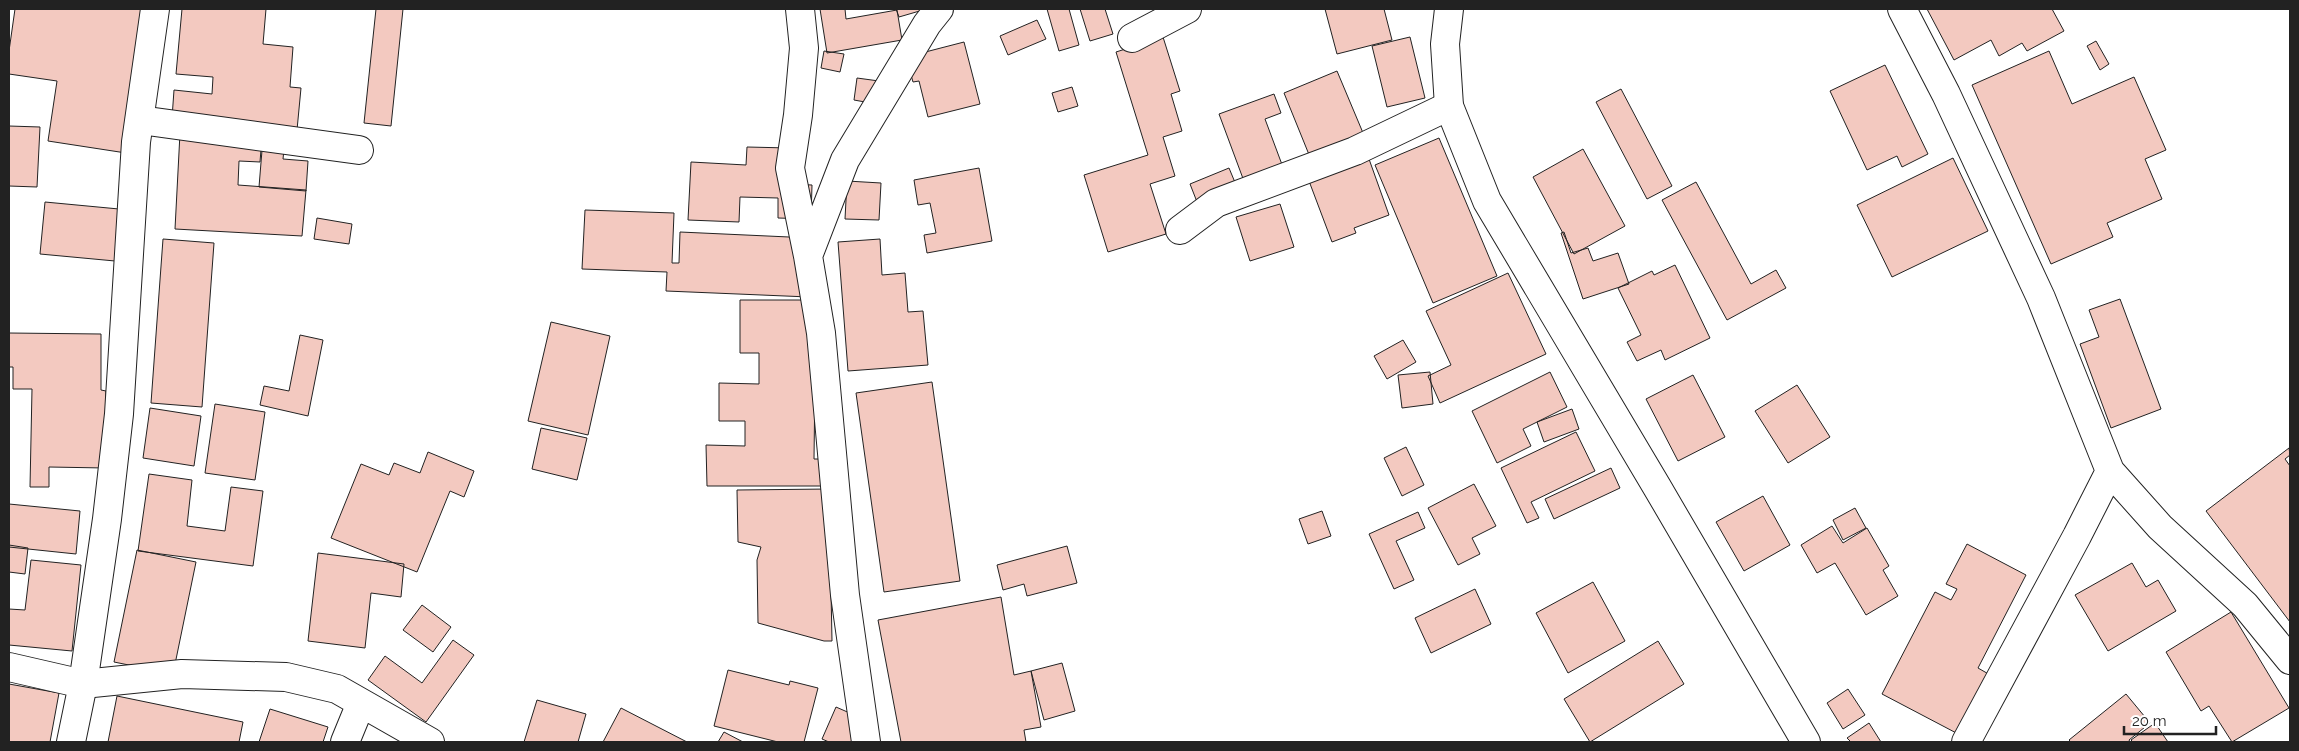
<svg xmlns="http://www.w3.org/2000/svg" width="2299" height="751" viewBox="0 0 2299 751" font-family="Raleway,sans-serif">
  <rect width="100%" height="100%" fill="#fff"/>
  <path fill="#f3c9c0" stroke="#222" d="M 15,9 L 147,9 L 126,153 L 48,141 L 57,81 L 9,74 L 9,51 Z
    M 182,9 L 266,9 L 263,44 L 293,47 L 290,87 L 301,88 L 297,130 L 172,118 L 174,90 L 212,94 L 213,77 L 176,74 Z
    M 376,9 L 403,9 L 391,126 L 364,123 Z
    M 820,9 L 845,9 L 846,19 L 897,10 L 902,40 L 827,53 Z
    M 896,9 L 922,9 L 923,10 L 899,17 Z
    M 1047,9 L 1069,9 L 1079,45 L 1059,51 Z
    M 1080,9 L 1105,9 L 1113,34 L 1090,41 Z
    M 1325,9 L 1384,9 L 1392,40 L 1337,54 Z
    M 1927,9 L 2052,9 L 2064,31 L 2027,51 L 2022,43 L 1999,56 L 1991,40 L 1954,60 Z
    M 1037,20 L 1046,39 L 1008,55 L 1000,36 Z
    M 1163,37 L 1180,91 L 1171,94 L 1182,131 L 1163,137 L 1175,176 L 1150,184 L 1166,234 L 1108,252 L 1084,175 L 1148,155 L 1116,52 Z
    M 1410,37 L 1425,98 L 1387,107 L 1372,46 Z
    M 2096,41 L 2109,64 L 2100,70 L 2087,46 Z
    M 964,42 L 980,104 L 928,117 L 919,81 L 913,82 L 906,57 Z
    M 824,51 L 844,54 L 840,72 L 821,68 Z
    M 2049,51 L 2072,104 L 2134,77 L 2166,150 L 2145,159 L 2162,199 L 2107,223 L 2113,237 L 2051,264 L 1972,85 Z
    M 1885,65 L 1928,154 L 1902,167 L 1897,156 L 1867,170 L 1830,91 Z
    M 1337,71 L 1366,140 L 1312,162 L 1284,93 Z
    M 857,78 L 879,81 L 876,104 L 854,100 Z
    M 1072,87 L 1078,106 L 1058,112 L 1052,93 Z
    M 1621,89 L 1672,186 L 1647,199 L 1596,102 Z
    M 1274,94 L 1281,113 L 1265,119 L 1287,178 L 1248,192 L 1219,114 Z
    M 9,126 L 40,127 L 37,187 L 9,186 Z
    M 180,133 L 262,137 L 260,162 L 239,161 L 238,185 L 306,190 L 302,236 L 175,229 Z
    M 263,138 L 285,140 L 283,159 L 308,161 L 306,191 L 259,187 Z
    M 1439,138 L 1497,276 L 1433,303 L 1375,165 Z
    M 747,147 L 789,148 L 788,184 L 812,185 L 811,219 L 778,218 L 778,198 L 740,197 L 739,222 L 688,220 L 691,162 L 746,165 Z
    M 1583,149 L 1625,226 L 1574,254 L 1533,177 Z
    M 1953,158 L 1988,231 L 1892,277 L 1857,205 Z
    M 1369,159 L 1389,215 L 1354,228 L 1356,233 L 1332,242 L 1309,181 Z
    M 979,168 L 992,241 L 927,253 L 924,235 L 936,233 L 930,203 L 918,205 L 914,180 Z
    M 1229,168 L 1239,192 L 1199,207 L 1190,184 Z
    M 847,181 L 881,183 L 879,220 L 845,219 Z
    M 1696,182 L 1751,284 L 1776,270 L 1786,288 L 1727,320 L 1662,200 Z
    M 45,202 L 119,209 L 115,261 L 40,254 Z
    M 1280,204 L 1294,247 L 1250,261 L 1236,217 Z
    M 585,210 L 674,213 L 672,263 L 679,263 L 680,232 L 811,238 L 809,297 L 666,291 L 667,272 L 582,269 Z
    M 317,218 L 352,224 L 349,244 L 314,239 Z
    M 1564,232 L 1571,253 L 1588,248 L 1593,261 L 1618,253 L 1629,284 L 1583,299 L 1561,233 Z
    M 163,239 L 214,243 L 202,407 L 151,403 Z
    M 880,239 L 882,275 L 905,273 L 908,312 L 923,311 L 928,365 L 848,371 L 838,242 Z
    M 1675,265 L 1710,338 L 1665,360 L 1661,350 L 1637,361 L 1627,342 L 1641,335 L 1618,288 L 1652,271 L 1654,275 Z
    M 1508,273 L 1546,354 L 1440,403 L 1428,376 L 1451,365 L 1426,311 Z
    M 2120,299 L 2161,409 L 2111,428 L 2080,344 L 2099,337 L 2089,310 Z
    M 740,300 L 816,300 L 814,459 L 831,459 L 831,486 L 707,486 L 706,445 L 745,446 L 745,421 L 719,421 L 719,383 L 759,384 L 759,353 L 740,353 Z
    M 551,322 L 610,336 L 588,435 L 528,421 Z
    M 9,333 L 101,334 L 101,390 L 106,391 L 105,468 L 49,467 L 49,487 L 30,487 L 32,389 L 13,389 L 13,367 L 9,367 Z
    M 300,335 L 323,340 L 308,416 L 260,405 L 264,386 L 289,391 Z
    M 1403,340 L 1416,362 L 1387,379 L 1374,356 Z
    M 1430,372 L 1433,404 L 1402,408 L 1398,375 Z
    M 1550,372 L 1567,407 L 1523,429 L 1531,446 L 1497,463 L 1472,411 Z
    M 1693,375 L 1725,437 L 1678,461 L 1646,399 Z
    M 932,382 L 960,581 L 884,592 L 856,393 Z
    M 1797,385 L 1830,437 L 1788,463 L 1755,411 Z
    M 215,404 L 265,412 L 255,480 L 205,473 Z
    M 150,408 L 201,416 L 194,466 L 143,458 Z
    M 1572,409 L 1579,429 L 1544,442 L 1537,422 Z
    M 541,428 L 587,438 L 577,480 L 532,469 Z
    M 1576,432 L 1595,471 L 1531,502 L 1539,518 L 1527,523 L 1501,468 Z
    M 1406,447 L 1424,485 L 1402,496 L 1384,458 Z
    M 2289,448 L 2290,455 L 2285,459 L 2290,466 L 2290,622 L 2206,511 Z
    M 428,452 L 474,471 L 464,497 L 450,491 L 417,572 L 331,538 L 361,464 L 389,475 L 394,463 L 420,473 Z
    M 1611,468 L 1620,488 L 1554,519 L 1545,499 Z
    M 149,474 L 192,480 L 187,526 L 225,531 L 231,487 L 263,491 L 253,566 L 138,551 Z
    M 1474,484 L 1496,526 L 1472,538 L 1480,554 L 1458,565 L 1428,508 Z
    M 829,489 L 832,641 L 824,641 L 758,623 L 757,560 L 761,547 L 738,542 L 737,490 Z
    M 1763,496 L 1790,545 L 1744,571 L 1716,522 Z
    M 9,504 L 80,511 L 76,554 L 9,547 Z
    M 1855,508 L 1866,528 L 1843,540 L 1833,520 Z
    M 1322,511 L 1331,536 L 1308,544 L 1299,519 Z
    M 1418,512 L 1425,528 L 1396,541 L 1414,580 L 1394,589 L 1369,534 Z
    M 1832,526 L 1843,543 L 1867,528 L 1889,566 L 1883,570 L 1898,596 L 1866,615 L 1835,563 L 1817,573 L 1801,545 Z
    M 1967,544 L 2026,575 L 1978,668 L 1992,676 L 1962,736 L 1882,694 L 1935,592 L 1951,600 L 1957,589 L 1946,584 Z
    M 9,545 L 28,548 L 25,574 L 9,572 Z
    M 1067,546 L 1077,583 L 1027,596 L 1024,584 L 1003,590 L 997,565 Z
    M 137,550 L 196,562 L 173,674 L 114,662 Z
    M 318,553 L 404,564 L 401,597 L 371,593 L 365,648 L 308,641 Z
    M 31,560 L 81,565 L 72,651 L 9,645 L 9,609 L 25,610 Z
    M 2132,563 L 2146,587 L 2158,580 L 2176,611 L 2108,651 L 2075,595 Z
    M 1593,582 L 1625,641 L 1568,673 L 1536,613 Z
    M 1475,589 L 1491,624 L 1431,653 L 1415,618 Z
    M 1001,597 L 1014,675 L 1031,671 L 1041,727 L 1024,730 L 1026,742 L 901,742 L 878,620 Z
    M 422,605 L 451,627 L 433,652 L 403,630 Z
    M 2231,612 L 2289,708 L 2232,742 L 2209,706 L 2201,711 L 2166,652 Z
    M 453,640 L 474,655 L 426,722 L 368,680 L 385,656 L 422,683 Z
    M 1658,641 L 1684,684 L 1590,742 L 1564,699 Z
    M 1062,663 L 1075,711 L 1044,720 L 1031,671 Z
    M 728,670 L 789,685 L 790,681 L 818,688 L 804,742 L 778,742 L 714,726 Z
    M 9,684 L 59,693 L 50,742 L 9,742 Z
    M 1848,689 L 1865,715 L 1843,729 L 1827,703 Z
    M 2126,694 L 2150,723 L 2129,740 L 2130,742 L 2071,742 L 2069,740 Z
    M 117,696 L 243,722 L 239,742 L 108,742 Z
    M 537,700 L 586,714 L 578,742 L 524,742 Z
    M 836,707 L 868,721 L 858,742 L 829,742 L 822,739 Z
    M 621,708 L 687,742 L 603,742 Z
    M 270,709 L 328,727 L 323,742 L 259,742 Z
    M 1869,723 L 1881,742 L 1851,742 L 1847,738 Z
    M 2155,723 L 2168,742 L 2133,742 L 2131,740 Z
    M 724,732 L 743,742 L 718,742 Z"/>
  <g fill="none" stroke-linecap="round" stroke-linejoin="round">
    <g stroke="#222" stroke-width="30">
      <path id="street" d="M 800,9 L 804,48 L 798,115 L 790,168 L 808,256 L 821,333 L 845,595 L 866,742
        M 1902,9 L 1946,94 L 2041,298 L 2110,471
        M 1132,38 L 1187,9
        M 140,120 L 359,150
        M 1180,230 L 1216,203 L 1355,151 L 1449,106
        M 808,256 L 845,160 L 927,24 L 939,9
        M 9,667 L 83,684 L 182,674 L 286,677 L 337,689 L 430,742
        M 345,742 L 361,703
        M 1966,742 L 2077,536 L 2110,471 L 2160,527 L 2245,605 L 2290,660"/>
    </g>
    <g stroke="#222" stroke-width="30">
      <path id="secondary" d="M 1449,9 L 1445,44 L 1449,106 L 1487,201 L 1657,487 L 1806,742
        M 71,742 L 83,684 L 107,519 L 119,414 L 136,142 L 155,9"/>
    </g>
    <use href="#street" stroke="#fff" stroke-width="28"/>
    <use href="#secondary" stroke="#fff" stroke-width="28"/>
  </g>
  <rect width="2299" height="751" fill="none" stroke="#222222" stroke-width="20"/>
  <path d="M2124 726v8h92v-8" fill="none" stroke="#222222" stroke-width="2.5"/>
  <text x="2132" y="726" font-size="15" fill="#222222" stroke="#ffffff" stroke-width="4" paint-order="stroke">20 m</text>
</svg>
